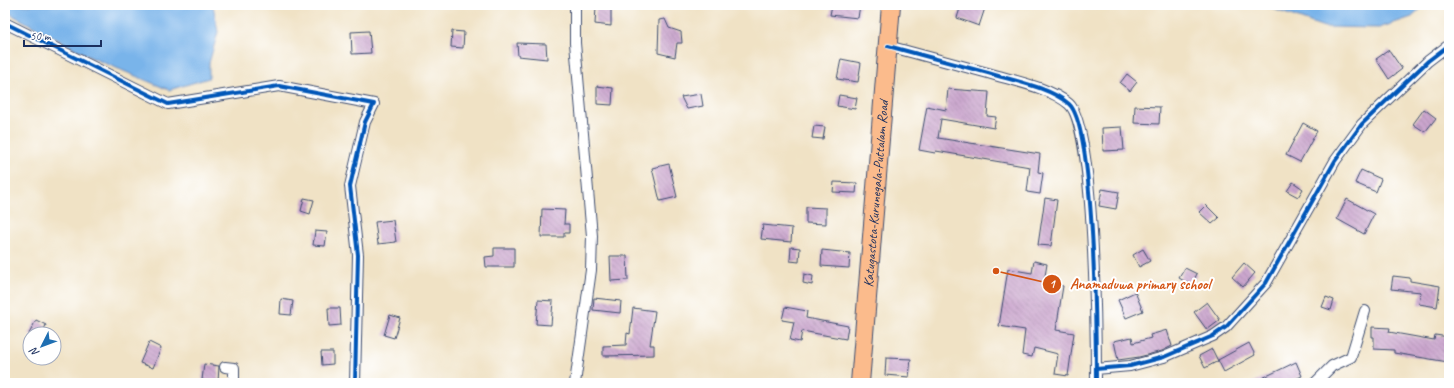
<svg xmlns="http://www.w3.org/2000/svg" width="1454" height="388" viewBox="0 0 1454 388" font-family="Caveat,sans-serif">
  <defs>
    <pattern id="building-back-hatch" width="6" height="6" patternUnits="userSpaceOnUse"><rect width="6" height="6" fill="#cba6cd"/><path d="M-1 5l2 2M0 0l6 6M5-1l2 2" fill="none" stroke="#a488aa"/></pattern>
  </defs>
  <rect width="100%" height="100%" fill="#fff"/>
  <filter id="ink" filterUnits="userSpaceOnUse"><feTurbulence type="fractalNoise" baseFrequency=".025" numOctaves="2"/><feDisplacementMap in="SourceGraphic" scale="8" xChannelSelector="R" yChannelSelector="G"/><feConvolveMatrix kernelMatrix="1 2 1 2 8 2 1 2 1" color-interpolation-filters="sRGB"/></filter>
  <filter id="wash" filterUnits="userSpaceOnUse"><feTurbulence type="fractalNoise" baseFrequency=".012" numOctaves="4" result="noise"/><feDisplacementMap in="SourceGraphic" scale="16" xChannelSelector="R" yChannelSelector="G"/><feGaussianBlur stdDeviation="0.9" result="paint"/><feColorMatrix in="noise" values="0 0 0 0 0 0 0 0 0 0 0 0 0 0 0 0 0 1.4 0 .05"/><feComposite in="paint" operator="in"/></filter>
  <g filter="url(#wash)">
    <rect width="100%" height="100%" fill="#f0e2c5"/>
    <path fill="#79b4ea" stroke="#4a72a4" d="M 5,5 L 213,5 L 218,32 L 209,63 L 209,78 L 169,90 L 90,57 L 5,11 Z
      M 1266,5 L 1425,5 L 1412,17 L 1379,28 L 1324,27 L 1276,10 Z"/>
    <g id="blocks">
      <path fill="url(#building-back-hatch)" d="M 832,5 L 860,5 L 858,18 L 830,15 Z
        M 961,5 L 986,5 L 979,26 L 957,18 Z
        M 596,7 L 611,9 L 611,26 L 595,24 Z
        M 665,19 L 669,28 L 681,32 L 682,43 L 677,43 L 675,57 L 658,53 L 659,20 Z
        M 369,31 L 371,53 L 352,54 L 351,32 Z
        M 452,31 L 464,32 L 463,48 L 451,47 Z
        M 517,43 L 546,44 L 547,59 L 518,56 Z
        M 1389,50 L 1402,69 L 1389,79 L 1376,59 Z
        M 841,59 L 861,63 L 858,82 L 837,79 Z
        M 1127,74 L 1137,82 L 1130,91 L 1120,83 Z
        M 597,86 L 613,88 L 612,105 L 597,104 Z
        M 948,89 L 989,92 L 987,116 L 996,117 L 994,128 L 941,119 L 938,138 L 1040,154 L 1038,172 L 1043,173 L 1040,194 L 1027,192 L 1030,167 L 936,151 L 935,153 L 919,150 L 927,106 L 946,110 Z
        M 701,94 L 703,106 L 687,109 L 681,97 Z
        M 839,95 L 857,98 L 855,109 L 837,106 Z
        M 1135,106 L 1160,107 L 1159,124 L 1134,123 Z
        M 1424,109 L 1436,118 L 1425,132 L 1413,124 Z
        M 1303,123 L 1317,131 L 1300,162 L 1286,155 Z
        M 814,126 L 825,127 L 823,139 L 812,138 Z
        M 1122,127 L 1124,150 L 1103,151 L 1102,128 Z
        M 669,164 L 677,197 L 660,201 L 652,168 Z
        M 1361,170 L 1381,179 L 1376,192 L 1355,183 Z
        M 834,182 L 857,183 L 856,193 L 833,192 Z
        M 1293,182 L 1303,189 L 1298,197 L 1287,191 Z
        M 1102,189 L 1119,192 L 1116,209 L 1099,206 Z
        M 304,198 L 314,200 L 310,214 L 301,211 Z
        M 1045,198 L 1057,200 L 1051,246 L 1038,245 Z
        M 1347,199 L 1374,214 L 1364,234 L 1337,219 Z
        M 1206,205 L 1219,218 L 1212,224 L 1199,212 Z
        M 806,207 L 826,208 L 826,224 L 806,223 Z
        M 542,209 L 565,210 L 564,224 L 569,224 L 569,233 L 564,233 L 564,237 L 541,237 Z
        M 393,220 L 396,242 L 378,244 L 375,222 Z
        M 763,225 L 792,228 L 791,242 L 761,239 Z
        M 315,231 L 327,232 L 325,246 L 313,245 Z
        M 791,247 L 800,248 L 799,262 L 790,261 Z
        M 494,248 L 514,248 L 514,267 L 486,267 L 485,257 L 494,256 Z
        M 1143,249 L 1150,261 L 1139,267 L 1133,255 Z
        M 822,250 L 850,253 L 849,268 L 821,266 Z
        M 610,256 L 627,256 L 628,280 L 611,281 Z
        M 1034,261 L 1047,264 L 1044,282 L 1063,286 L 1056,330 L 1074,333 L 1068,376 L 1055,374 L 1058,354 L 1034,348 L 1032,357 L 1022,355 L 1025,330 L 999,326 L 1008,269 L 1032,273 Z
        M 1244,263 L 1255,273 L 1243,287 L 1232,277 Z
        M 1185,268 L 1197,274 L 1191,285 L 1179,278 Z
        M 804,274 L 813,276 L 812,285 L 803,283 Z
        M 1393,276 L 1410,278 L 1410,281 L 1440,286 L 1437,307 L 1419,304 L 1421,292 L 1391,289 Z
        M 1135,292 L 1143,311 L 1126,318 L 1118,300 Z
        M 1326,297 L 1334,300 L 1331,310 L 1322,307 Z
        M 594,298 L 621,301 L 620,313 L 593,310 Z
        M 281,299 L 293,301 L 291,315 L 280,314 Z
        M 538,300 L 553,301 L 551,325 L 536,324 Z
        M 1207,302 L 1220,320 L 1207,330 L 1194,312 Z
        M 785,307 L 807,311 L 806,318 L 848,326 L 846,339 L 802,331 L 800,342 L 790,340 L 794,322 L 782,320 Z
        M 328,308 L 340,308 L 341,325 L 329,326 Z
        M 633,308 L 655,311 L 650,345 L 654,345 L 654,355 L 603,356 L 603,346 L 626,345 L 627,333 L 630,334 Z
        M 390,315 L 400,318 L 394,338 L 384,335 Z
        M 36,320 L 46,325 L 42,334 L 29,334 Z
        M 1372,327 L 1390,328 L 1389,332 L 1434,340 L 1435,335 L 1449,337 L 1448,362 L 1394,353 L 1394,350 L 1374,349 L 1374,337 L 1372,337 Z
        M 1167,330 L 1172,346 L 1162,351 L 1139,357 L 1118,360 L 1114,341 L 1132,337 L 1133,343 L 1151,338 L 1150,335 Z
        M 149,342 L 161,348 L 153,368 L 140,363 Z
        M 1249,343 L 1255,355 L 1224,372 L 1218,360 Z
        M 1212,349 L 1218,361 L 1205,368 L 1199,356 Z
        M 321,352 L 333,352 L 333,364 L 322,365 Z
        M 886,358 L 911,359 L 909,377 L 885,375 Z
        M 1296,362 L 1302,376 L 1287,383 L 1252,383 Z
        M 204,364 L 219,366 L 218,382 L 202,380 Z"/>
    </g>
  </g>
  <g filter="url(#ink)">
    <use href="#blocks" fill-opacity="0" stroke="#3b4a6d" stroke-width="1"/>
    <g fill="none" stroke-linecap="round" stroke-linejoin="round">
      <g stroke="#3b4a6d" stroke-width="12">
        <path id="street" d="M 5,23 L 168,104 L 279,86 L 374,104 L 365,122 L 350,186 L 358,255 L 355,383
          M 888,46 C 922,55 955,64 988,73 C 1014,81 1049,87 1069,104 C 1095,127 1096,341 1096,383
          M 225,367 L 234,368 L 234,383
          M 1096,369 L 1130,366 L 1164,357 L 1213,336 L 1226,327 L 1266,283 L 1335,161 L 1362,124 L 1428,61 L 1449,45
          M 575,383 L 591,270 L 592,236 L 575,43 L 575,5
          M 1315,383 L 1332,366 L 1351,357 L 1365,311"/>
      </g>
      <g stroke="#3b4a6d" stroke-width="20">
        <g id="highway">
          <path id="s1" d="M 860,383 L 891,5"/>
        </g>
      </g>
      <use href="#street" stroke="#fff" stroke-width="10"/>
      <use href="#highway" stroke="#fbbb8c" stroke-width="18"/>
      <g stroke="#fff" stroke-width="6">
        <path id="cycleway" d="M 5,23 L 168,104 L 279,86 L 374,104 L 365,122 L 350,186 L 358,255 L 355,383
          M 888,46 C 922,55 955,64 988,73 C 1014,81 1049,87 1069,104 C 1095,127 1096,341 1096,383
          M 1096,369 L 1130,366 L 1164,357 L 1213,336 L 1226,327 L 1266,283 L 1335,161 L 1362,124 L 1428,61 L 1449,45"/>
      </g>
      <use href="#cycleway" stroke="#0057b8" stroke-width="4"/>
    </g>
  </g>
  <g text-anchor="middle" stroke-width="4" stroke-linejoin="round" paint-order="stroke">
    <g font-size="14" fill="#1b2f5e" stroke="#fff">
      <text dy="5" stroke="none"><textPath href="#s1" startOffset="190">Katugastota-Kurunegala-Puttalam Road</textPath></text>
    </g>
  </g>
  <path fill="none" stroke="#d45514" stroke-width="1.5" d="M996 271L1052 284"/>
  <g fill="#d45514" stroke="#fff" stroke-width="1.5">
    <circle cx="996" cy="271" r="4"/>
    <circle cx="1052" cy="284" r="10"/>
  </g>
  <g font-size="12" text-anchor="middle" font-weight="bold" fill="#fff">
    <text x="1052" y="288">1</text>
  </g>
  <g font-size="15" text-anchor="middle" font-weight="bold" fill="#d45514" stroke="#fff" stroke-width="4" stroke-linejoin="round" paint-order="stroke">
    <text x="1140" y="289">Anamaduwa primary school</text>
  </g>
  <rect width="1454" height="388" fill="none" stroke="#fff" stroke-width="20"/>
  <g transform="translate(42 346) rotate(228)"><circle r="19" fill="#ffffff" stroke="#a4acbf"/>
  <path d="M0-3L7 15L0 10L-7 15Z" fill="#1f6fb2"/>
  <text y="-6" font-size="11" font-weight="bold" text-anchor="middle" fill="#1b2f5e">N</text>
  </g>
  <path d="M24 40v6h77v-6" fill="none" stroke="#1b2f5e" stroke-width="2"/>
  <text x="30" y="40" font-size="12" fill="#1b2f5e" stroke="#ffffff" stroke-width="3" paint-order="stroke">50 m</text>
</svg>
